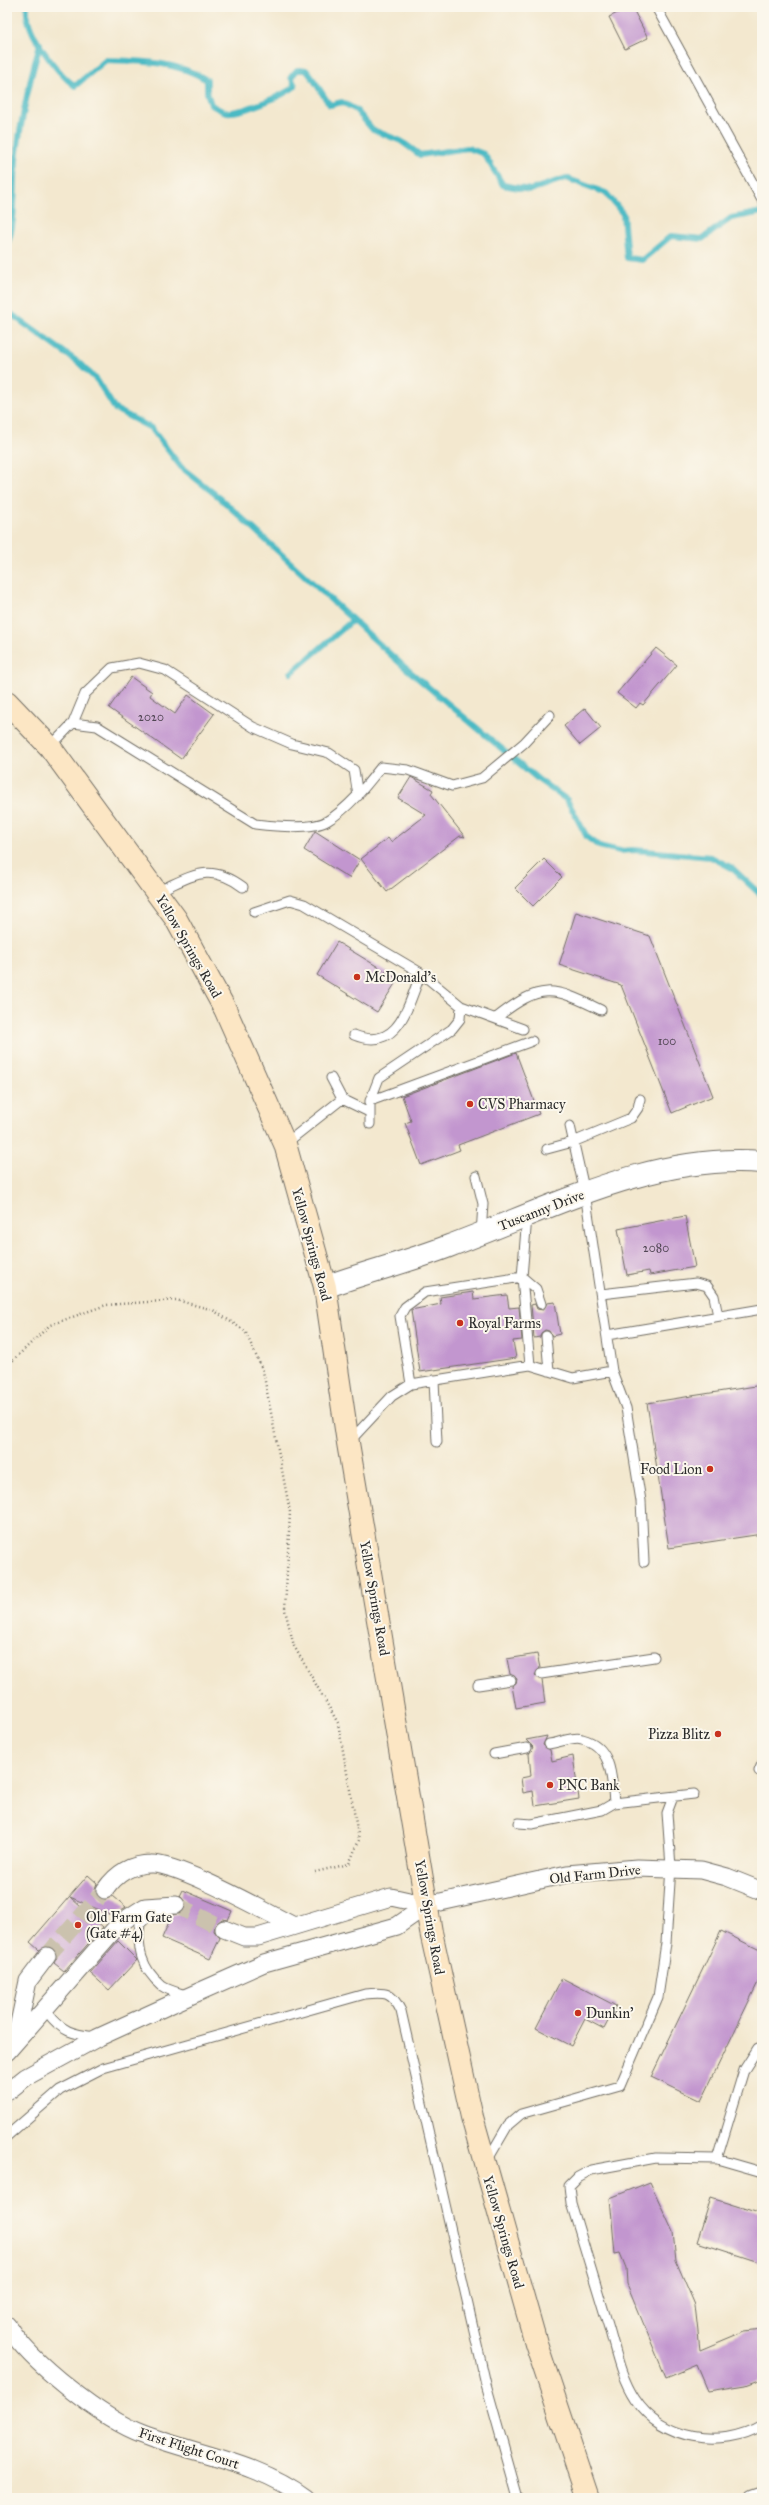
<svg xmlns="http://www.w3.org/2000/svg" width="769" height="2505" viewBox="0 0 769 2505" font-family="'IM FELL Great Primer',serif">
  <rect width="100%" height="100%" fill="#fbf7ec"/>
  <filter id="ink" filterUnits="userSpaceOnUse"><feTurbulence type="fractalNoise" baseFrequency=".025" numOctaves="2"/><feDisplacementMap in="SourceGraphic" scale="8" xChannelSelector="R" yChannelSelector="G"/><feConvolveMatrix kernelMatrix="1 2 1 2 8 2 1 2 1" color-interpolation-filters="sRGB"/></filter>
  <filter id="wash" filterUnits="userSpaceOnUse"><feTurbulence type="fractalNoise" baseFrequency=".012" numOctaves="4" result="noise"/><feDisplacementMap in="SourceGraphic" scale="16" xChannelSelector="R" yChannelSelector="G"/><feGaussianBlur stdDeviation="0.9" result="paint"/><feColorMatrix in="noise" values="0 0 0 0 0 0 0 0 0 0 0 0 0 0 0 0 0 1.4 0 .05"/><feComposite in="paint" operator="in"/></filter>
  <g filter="url(#wash)">
    <rect width="100%" height="100%" fill="#f3e8cf"/>
    <g fill="none" stroke-linecap="round" stroke-linejoin="round">
      <path stroke="#4bbac4" stroke-width="6" d="M 27,7 C 24,31 57,73 75,86 L 106,60 C 140,61 177,61 207,80 L 207,92 L 211,105 C 216,107 221,111 226,112 C 240,114 285,95 295,86 L 291,77 L 297,70 L 306,70 C 316,81 321,93 330,105 L 342,102 L 356,110 L 373,130 L 401,141 L 420,155 L 468,148 L 484,154 L 503,185 L 530,190 L 566,178 L 606,193 L 623,214 L 627,258 L 642,260 L 671,236 L 702,239 L 731,218 L 762,212
        M 7,244 C 16,227 14,180 16,159 C 21,119 29,82 40,44
        M 7,311 L 79,363 L 97,380 L 115,409 L 151,428 L 181,467 L 220,498 L 401,664 L 539,780 L 567,800 L 587,837 L 599,846 L 620,851 L 634,850 L 711,857 L 732,868 L 762,896
        M 291,673 L 353,620"/>
    </g>
    <g id="blocks">
      <path fill="#c296cf" d="M 630,7 L 632,7 L 648,38 L 625,49 L 609,17 Z
        M 656,648 L 677,665 L 643,705 L 640,703 L 636,708 L 617,693 Z
        M 131,677 L 152,692 L 150,696 L 175,714 L 188,695 L 214,714 L 181,759 L 109,708 Z
        M 585,708 L 601,728 L 580,745 L 564,726 Z
        M 411,777 L 433,790 L 431,794 L 465,837 L 460,836 L 387,892 L 361,859 L 388,838 L 391,842 L 426,815 L 398,798 Z
        M 315,831 L 360,860 L 349,878 L 304,850 Z
        M 544,859 L 562,877 L 533,906 L 515,888 Z
        M 576,912 L 650,936 L 713,1096 L 672,1113 L 621,985 L 559,965 Z
        M 337,942 L 398,979 L 377,1012 L 317,975 Z
        M 516,1053 L 539,1114 L 458,1145 L 460,1150 L 421,1165 L 405,1123 L 411,1121 L 402,1096 Z
        M 685,1216 L 695,1267 L 650,1275 L 649,1271 L 627,1275 L 618,1229 Z
        M 473,1292 L 474,1299 L 507,1295 L 509,1308 L 519,1307 L 522,1340 L 513,1341 L 516,1358 L 420,1372 L 411,1310 L 441,1304 L 440,1297 Z
        M 555,1302 L 560,1334 L 552,1336 L 549,1331 L 545,1330 L 541,1333 L 540,1337 L 534,1338 L 531,1305 L 535,1304 L 537,1309 L 543,1310 L 547,1303 Z
        M 762,1385 L 762,1534 L 669,1548 L 647,1403 Z
        M 537,1654 L 540,1668 L 535,1675 L 542,1680 L 545,1703 L 516,1708 L 512,1686 L 516,1683 L 517,1679 L 510,1674 L 507,1659 Z
        M 547,1736 L 543,1745 L 550,1750 L 552,1761 L 573,1756 L 579,1799 L 535,1806 L 533,1791 L 523,1793 L 521,1778 L 531,1776 L 529,1754 L 533,1747 L 526,1740 Z
        M 88,1875 L 97,1883 L 95,1889 L 99,1898 L 104,1900 L 113,1896 L 126,1907 L 113,1916 L 70,1897 L 103,1927 L 64,1971 L 54,1963 L 57,1957 L 53,1948 L 48,1946 L 39,1950 L 30,1942 Z
        M 183,1890 L 232,1911 L 228,1920 L 222,1919 L 215,1925 L 214,1931 L 220,1938 L 210,1959 L 162,1938 L 172,1915 L 181,1913 L 185,1909 L 184,1900 L 180,1896 Z
        M 721,1931 L 762,1951 L 762,1974 L 701,2101 L 651,2077 Z
        M 118,1941 L 137,1960 L 109,1990 L 90,1973 Z
        M 562,1978 L 616,2006 L 604,2029 L 585,2019 L 571,2046 L 536,2028 Z
        M 650,2182 L 673,2232 L 676,2261 L 695,2305 L 700,2350 L 745,2331 L 762,2329 L 762,2379 L 746,2385 L 708,2391 L 697,2365 L 666,2378 L 627,2284 L 626,2268 L 620,2253 L 615,2254 L 610,2198 Z
        M 711,2198 L 762,2214 L 762,2263 L 697,2242 Z"/>
    </g>
  </g>
  <g filter="url(#ink)">
    <use href="#blocks" fill-opacity="0" stroke="#716d64" stroke-width="1"/>
    <g fill="none" stroke-linecap="round" stroke-linejoin="round">
      <path stroke="#cbc2ae" stroke-width="17" stroke-dasharray="17 8" stroke-linecap="butt" d="M 176,1905 L 224,1929
        M 47,1956 L 105,1890"/>
      <g stroke="#716d64" stroke-width="11">
        <path id="service" d="M 656,7 L 762,200
          M 73,723 L 97,726 L 255,824 C 272,826 312,830 327,821 C 349,808 366,786 381,767 L 408,770 L 452,786 L 482,778 L 524,743 L 550,715
          M 50,747 L 73,723 L 85,694 L 112,668 L 139,663 L 165,670 L 253,727 L 292,744 L 329,753 L 354,770 L 358,796
          M 158,891 C 193,876 209,862 243,887
          M 254,912 L 290,900 L 304,904 L 421,973 C 408,1005 399,1053 354,1035
          M 421,973 L 461,1006 L 523,1029
          M 496,1018 C 541,983 552,986 601,1010
          M 342,1099 L 369,1112
          M 370,1101 L 532,1041
          M 370,1124 L 370,1101 L 379,1078 L 452,1029 L 460,1019 L 461,1006
          M 570,1126 L 585,1193 L 612,1371 L 626,1408 L 641,1501 L 644,1562
          M 285,1144 L 342,1099 L 331,1078
          M 547,1149 L 573,1142 L 631,1118 L 638,1108 L 640,1099
          M 476,1176 L 483,1204 L 481,1234
          M 527,1217 L 522,1277 L 530,1365
          M 601,1294 L 696,1283 L 707,1286 L 714,1296 L 718,1316
          M 607,1335 L 762,1309
          M 546,1336 L 549,1371
          M 434,1380 L 437,1442
          M 411,1384 L 400,1316 L 405,1307 L 425,1292 L 522,1277 L 536,1289 L 541,1304
          M 349,1442 L 392,1396 L 411,1384 L 530,1365 L 573,1378 L 612,1371
          M 541,1674 L 654,1657
          M 478,1685 L 511,1680
          M 549,1744 C 558,1743 574,1736 582,1739 C 612,1746 612,1778 614,1803
          M 494,1754 L 527,1748
          M 759,1771 L 762,1764
          M 519,1823 L 532,1824 L 602,1810 L 614,1803 L 694,1794
          M 158,1907 L 140,1924 C 137,1949 141,1968 162,1986 C 169,1991 181,1993 189,1996
          M 49,2005 L 48,2013 C 62,2032 73,2034 95,2037
          M 7,2136 L 60,2090 L 103,2068 L 365,1994 C 386,1992 392,1992 401,2011 L 486,2384 L 518,2498
          M 717,2159 L 744,2070 L 758,2048 L 762,2047
          M 487,2161 L 508,2125 L 521,2114 L 620,2086 L 658,1997 L 666,1943 L 671,1867 L 667,1813 L 673,1797
          M 762,2172 L 717,2159 L 656,2158 L 591,2170 L 578,2177 L 569,2186 L 571,2203 C 584,2245 596,2286 609,2328 C 616,2352 621,2378 635,2399 C 662,2440 721,2449 762,2425"/>
      </g>
      <g stroke="#716d64" stroke-width="19">
        <path id="minor" d="M 105,1890 C 116,1874 130,1864 151,1864 C 179,1863 264,1911 294,1926
          M 224,1929 L 244,1937 L 258,1937 L 391,1897 L 427,1905
          M 15,2042 L 28,1981 L 47,1956
          M 7,2052 L 120,1923 L 145,1907 L 176,1905
          M 7,2092 L 26,2077 L 97,2038 L 176,2002 L 264,1963 L 397,1926 L 427,1905 L 567,1874 L 637,1868 L 701,1870 L 727,1877 L 762,1891
          M 7,2325 C 30,2362 102,2419 143,2434 C 198,2455 258,2462 306,2498
          M 753,2498 L 762,2495"/>
      </g>
      <g stroke="#716d64" stroke-width="24">
        <path id="tertiary" d="M 325,1287 C 366,1272 408,1262 449,1246 C 549,1209 652,1153 762,1162"/>
      </g>
      <g stroke="#716d64" stroke-width="24">
        <path id="secondary" d="M 7,702 L 50,747 L 176,919 L 225,1009 L 285,1144 L 325,1287 L 348,1443 L 431,1932 L 472,2117 L 536,2343 L 588,2498"/>
      </g>
      <path stroke="#716d64" stroke-width="2.5" stroke-dasharray="1 3" stroke-linecap="butt" d="M 7,1366 L 50,1325 L 106,1305 L 176,1300 L 213,1310 L 245,1331 L 263,1371 L 290,1512 L 285,1610 L 294,1646 L 338,1723 L 359,1840 L 349,1864 L 315,1872"/>
      <use href="#service" stroke="#fff" stroke-width="9"/>
      <use href="#minor" stroke="#fff" stroke-width="17"/>
      <use href="#tertiary" stroke="#fff" stroke-width="22"/>
      <use href="#secondary" stroke="#fce6c4" stroke-width="22"/>
    </g>
  </g>
  <g fill="#c8321e" stroke="#fbf7ec" stroke-width="1.5">
    <circle cx="357" cy="977" r="4"/>
    <circle cx="470" cy="1104" r="4"/>
    <circle cx="460" cy="1323" r="4"/>
    <circle cx="710" cy="1469" r="4"/>
    <circle cx="718" cy="1734" r="4"/>
    <circle cx="550" cy="1785" r="4"/>
    <circle cx="78" cy="1925" r="4"/>
    <circle cx="578" cy="2013" r="4"/>
  </g>
  <g text-anchor="middle" stroke-width="4" stroke-linejoin="round" paint-order="stroke">
    <g font-size="12" fill="#514654">
      <text x="151" y="721">2020</text>
      <text x="667" y="1045">100</text>
      <text x="656" y="1252">2080</text>
    </g>
    <g font-size="14" fill="#2b2b2b" stroke="#fbf7ec">
      <text transform="translate(189 946) rotate(60)" y="5">Yellow Springs Road</text>
      <text transform="translate(541 1210) rotate(-21)" y="5">Tuscanny Drive</text>
      <text transform="translate(312 1244) rotate(75)" y="5">Yellow Springs Road</text>
      <text transform="translate(375 1598) rotate(80)" y="5">Yellow Springs Road</text>
      <text transform="translate(595 1874) rotate(-6)" y="5">Old Farm Drive</text>
      <text transform="translate(430 1917) rotate(80)" y="5">Yellow Springs Road</text>
      <text transform="translate(504 2232) rotate(74)" y="5">Yellow Springs Road</text>
      <text transform="translate(189 2448) rotate(18)" y="5">First Flight Court</text>
    </g>
    <g font-size="14" fill="#2b2b2b" stroke="#fbf7ec" text-anchor="start">
      <text x="365" y="982">McDonald's</text>
      <text x="478" y="1109">CVS Pharmacy</text>
      <text x="468" y="1328">Royal Farms</text>
      <text x="702" y="1474" text-anchor="end">Food Lion</text>
      <text x="710" y="1739" text-anchor="end">Pizza Blitz</text>
      <text x="558" y="1790">PNC Bank</text>
      <text x="86" y="1922">Old Farm Gate<tspan x="86" dy="16">(Gate #4)</tspan></text>
      <text x="586" y="2018">Dunkin'</text>
    </g>
  </g>
  <rect width="769" height="2505" fill="none" stroke="#fbf7ec" stroke-width="24"/>
</svg>
